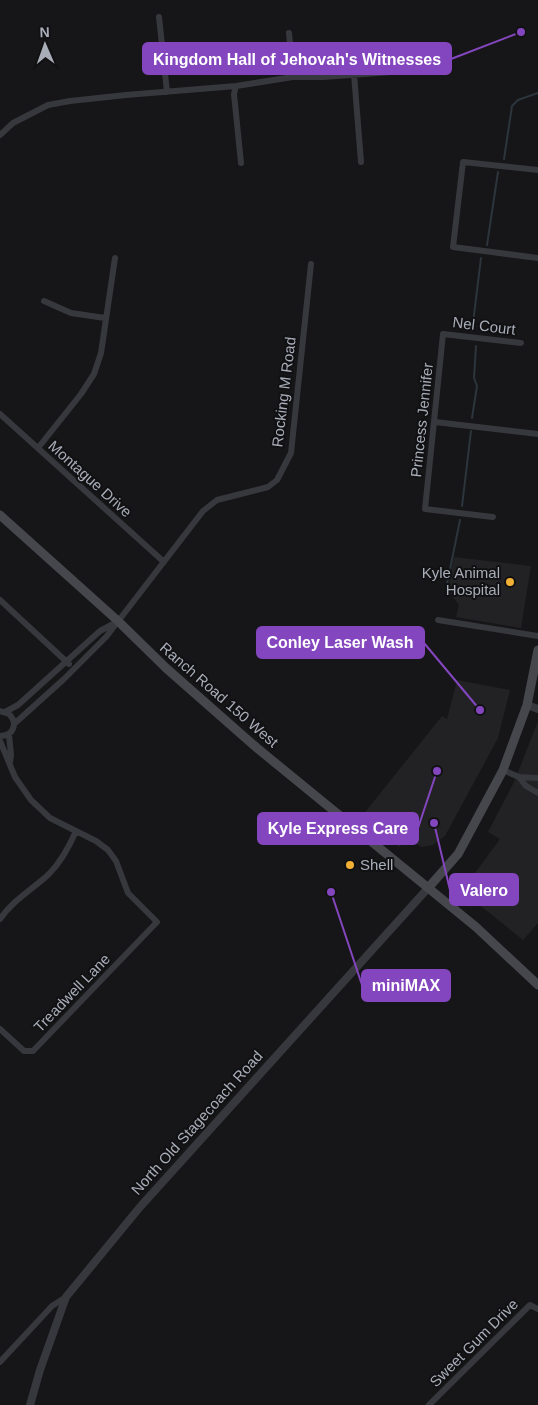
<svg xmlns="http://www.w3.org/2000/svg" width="538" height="1405" viewBox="0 0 538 1405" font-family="Helvetica,sans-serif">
  <rect width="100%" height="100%" fill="#161618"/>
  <path fill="#222225" d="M 454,557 L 531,566 L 521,628 L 456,617 L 459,605 L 448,591 Z
    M 457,680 L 510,690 L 498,738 L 445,836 L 433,845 L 422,847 L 414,843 L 407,842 L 403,843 L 399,847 L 362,816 L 442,716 L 447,719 Z
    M 538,721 L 538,923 L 523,940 L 477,903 L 473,896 L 472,877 L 500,839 L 488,832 L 515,780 Z"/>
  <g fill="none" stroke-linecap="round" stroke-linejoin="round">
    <path stroke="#2c353c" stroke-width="2" d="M 504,159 L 512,106 L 518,100 L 538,93
      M 487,245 L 498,172
      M 472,331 L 481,258
      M 472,418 L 477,386 L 474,378 L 476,346
      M 462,506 L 471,431
      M 446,589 L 460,520"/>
    <path stroke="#37383d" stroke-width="6" d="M 159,17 L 167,92
      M 289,33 L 293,77
      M 354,74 L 361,162
      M 236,86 L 234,94 L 241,163
      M 0,135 L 13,123 L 48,105 L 70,101 L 126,95 L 236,86 L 293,77 L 323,77 L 405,71 L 425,72
      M 538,170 L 463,162 L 453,247 L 538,258
      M 44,301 L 71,313 L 105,318
      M 0,414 L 164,562
      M 435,422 L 538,434
      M 38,448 L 81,394 L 94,374 L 101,353 L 115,258
      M 493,517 L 425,509 L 443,334 L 521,343
      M 0,600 L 69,664
      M 438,620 L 538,636
      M 0,711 L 9,714 C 18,723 14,736 0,736
      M 5,712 L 18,705 L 100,631 L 115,623
      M 14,724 L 64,679 L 106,637 L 203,511 L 217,500 L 268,487 L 277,480 L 291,453 L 311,264
      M 9,734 L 11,755 L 10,762
      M 0,741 L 15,777 L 31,800 L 50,818 L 96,841 L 108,850 L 116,861 L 128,893 L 157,922 L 33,1051 L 24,1051 L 0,1029
      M 503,770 L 519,777 L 538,778
      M 519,777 L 526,786 L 538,793
      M 0,919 C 13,900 33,889 49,874 C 61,862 69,847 76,831
      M 0,1362 L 52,1306 L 66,1297
      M 429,1405 L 530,1305 L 538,1309"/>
    <path stroke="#37383d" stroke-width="8" d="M 527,705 L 538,709
      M 30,1405 L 40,1370 L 66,1297 L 140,1207 L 429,887"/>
    <path stroke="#45474d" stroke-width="9" d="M 0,515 L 118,621 L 166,668 L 257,748 L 476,927 L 538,985
      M 429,887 L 458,854 L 503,770 L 527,705 L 538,650"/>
  </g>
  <g fill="#f2b134" stroke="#111113" stroke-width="2">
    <circle cx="510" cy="582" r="5"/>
    <circle cx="350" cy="865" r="5"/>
  </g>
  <g text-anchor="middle" stroke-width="4" stroke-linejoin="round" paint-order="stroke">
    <g font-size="15" fill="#a8adb8" stroke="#111113">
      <text transform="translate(484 326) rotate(7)" y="5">Nel Court</text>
      <text transform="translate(284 392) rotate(-83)" y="5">Rocking M Road</text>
      <text transform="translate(422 420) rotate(-84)" y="5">Princess Jennifer</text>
      <text transform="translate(90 479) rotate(42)" y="5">Montague Drive</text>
      <text transform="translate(219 695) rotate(41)" y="5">Ranch Road 150 West</text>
      <text transform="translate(72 993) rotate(-46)" y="5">Treadwell Lane</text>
      <text transform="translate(197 1123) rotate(-48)" y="5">North Old Stagecoach Road</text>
      <text transform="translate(474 1343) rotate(-45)" y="5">Sweet Gum Drive</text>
    </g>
    <g font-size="15" fill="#a8adb8" stroke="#111113" text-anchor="end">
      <text x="500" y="578">Kyle Animal<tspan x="500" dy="17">Hospital</tspan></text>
      <text x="360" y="870" text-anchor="start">Shell</text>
    </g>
  </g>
  <path fill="none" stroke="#8446be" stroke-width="2" d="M521 32L451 59M480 710L424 643M437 771L418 828M434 823L450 890M331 892L362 985"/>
  <g fill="#8446be" stroke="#111113" stroke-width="2">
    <circle cx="521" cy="32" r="5"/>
    <circle cx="480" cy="710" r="5"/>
    <circle cx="437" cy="771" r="5"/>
    <circle cx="434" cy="823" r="5"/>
    <circle cx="331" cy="892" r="5"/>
  </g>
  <g fill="#8446be" stroke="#8446be" stroke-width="2">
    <rect x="143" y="43" width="308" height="31" rx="5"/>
    <rect x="257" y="627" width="167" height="31" rx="5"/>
    <rect x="258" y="813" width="160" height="31" rx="5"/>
    <rect x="450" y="874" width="68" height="31" rx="5"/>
    <rect x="362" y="970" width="88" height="31" rx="5"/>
  </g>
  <g font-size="16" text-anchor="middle" font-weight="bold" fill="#fff">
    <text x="297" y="65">Kingdom Hall of Jehovah's Witnesses</text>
    <text x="340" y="648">Conley Laser Wash</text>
    <text x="338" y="834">Kyle Express Care</text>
    <text x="484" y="896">Valero</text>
    <text x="406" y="991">miniMAX</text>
  </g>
  <g transform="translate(45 45) rotate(358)" stroke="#111113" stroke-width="4" paint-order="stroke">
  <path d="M0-4L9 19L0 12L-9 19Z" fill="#a8adb8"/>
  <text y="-8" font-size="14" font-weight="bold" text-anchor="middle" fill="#a8adb8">N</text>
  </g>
</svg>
